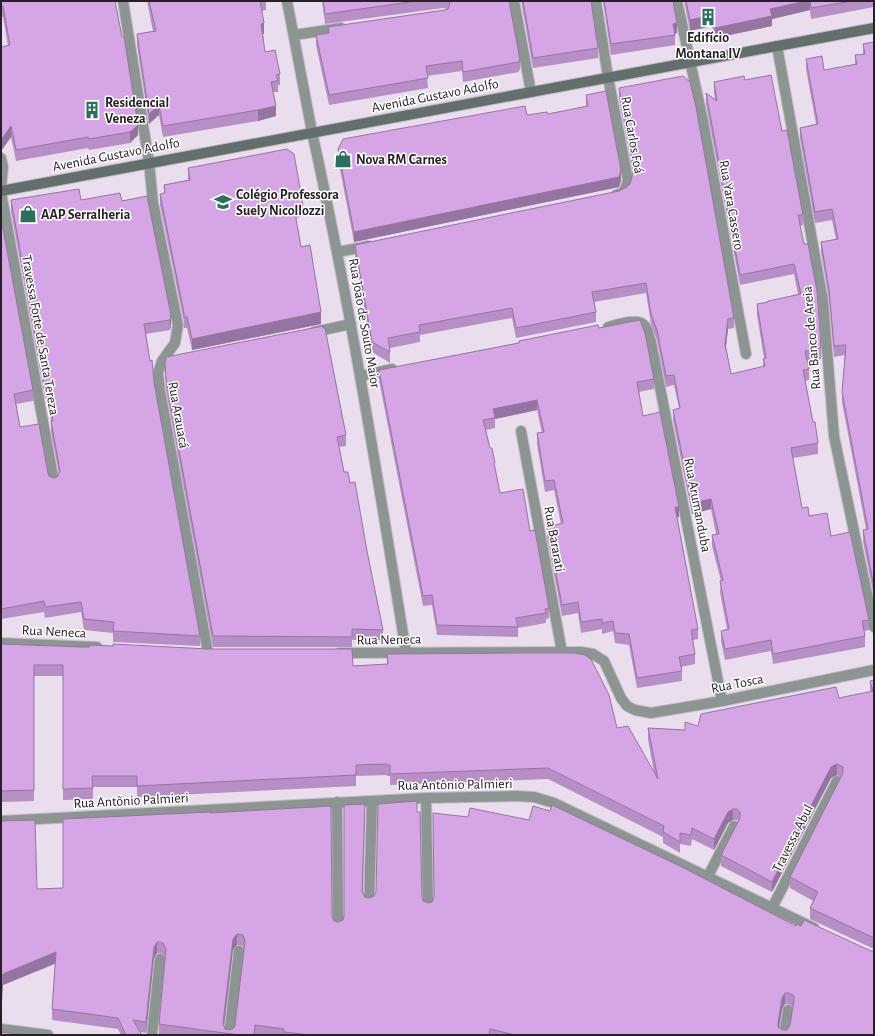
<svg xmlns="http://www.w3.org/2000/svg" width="875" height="1036" viewBox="0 0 875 1036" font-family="'Alegreya Sans',sans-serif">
  <rect width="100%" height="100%" fill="#eadeee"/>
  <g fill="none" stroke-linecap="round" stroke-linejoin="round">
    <g stroke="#c7bcca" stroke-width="12">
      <path id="service" d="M 514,1 L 531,92
        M 596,1 L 608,77 L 628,180 L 624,192 L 616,195
        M 338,252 L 369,246
        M 426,798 L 428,908
        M 337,802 L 338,927
        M 707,878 L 734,826
        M 369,903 L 372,801
        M 152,1035 L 160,959
        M 229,1035 L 239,951"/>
    </g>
    <g stroke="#c7bcca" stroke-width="12">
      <path id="minor" d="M 123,1 L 149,162 L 153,203 L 178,325 L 175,343 L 162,361 L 158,373 L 160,391 L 208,653
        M 677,1 L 702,116 L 746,354
        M 294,35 L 341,28
        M 777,46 L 823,301 L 834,436 L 874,627
        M 312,132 C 350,304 378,479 406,652
        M 1,158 L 3,167 L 1,188
        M 1,192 L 54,482
        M 608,327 C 616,325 637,318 643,324 C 648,328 649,336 651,342 L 722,701
        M 314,332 L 351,324
        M 361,376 L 392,369
        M 521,431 L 562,652
        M 1,643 L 97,647
        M 339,653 L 581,652 L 593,654 L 604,661 L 621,698 L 627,706 L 635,710 L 651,713 L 722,701 L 874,670
        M 772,908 L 837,781
        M 1,1029 L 48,1035
        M 784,1035 L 788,1010"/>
    </g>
    <g stroke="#c7bcca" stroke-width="12">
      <path id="tertiary" d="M 287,1 L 312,132
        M 1,821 L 426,798 L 516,796 L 534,797 L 554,803 L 814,928"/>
    </g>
    <g stroke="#c7bcca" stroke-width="12">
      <path id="secondary" d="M 1,191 L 874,28"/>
    </g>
    <use href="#service" stroke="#8c9592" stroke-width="10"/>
    <use href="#minor" stroke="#8c9592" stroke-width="10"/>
    <use href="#tertiary" stroke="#8c9592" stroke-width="10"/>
    <use href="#secondary" stroke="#636f6c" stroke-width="10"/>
  </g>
  <path fill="#b88ec6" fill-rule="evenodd" d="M 1,1 L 138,135 L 130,143 L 89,150 L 88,148 L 16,161 L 11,137 L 1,151 L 1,47 L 8,46 L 3,17 L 1,17 Z
    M 147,1 L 266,1 L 266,10 L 262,11 L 264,34 L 263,34 L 265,52 L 280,74 L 280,85 L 278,85 L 278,92 L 273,92 L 276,116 L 258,121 L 163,137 L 159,115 L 149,124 L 137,45 L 137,34 L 153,31 Z
    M 322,1 L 509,1 L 520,60 L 520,70 L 519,70 L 519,72 L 463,82 L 462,71 L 427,76 L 428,88 L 329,105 L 316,45 L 316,35 L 328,33 L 328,27 L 445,10 L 447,9 L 443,8 L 325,24 Z
    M 521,1 L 591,1 L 598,48 L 598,58 L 533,68 Z
    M 603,1 L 673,1 L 677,33 L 675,34 L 675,45 L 611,55 Z
    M 684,1 L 874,1 L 874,7 L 811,19 L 810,10 L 772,19 L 772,26 L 715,38 L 712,26 L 690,31 Z
    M 874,42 L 874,597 L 863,541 L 863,530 L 866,529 L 842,402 L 842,392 L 845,355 L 834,357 L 829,300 L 821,252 L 821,242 L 836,239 L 832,220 L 815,223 L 800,138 L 800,128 L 816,124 L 806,69 L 806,59 L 824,70 L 855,65 L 855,55 L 863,54 L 863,44 Z
    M 745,80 L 782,131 L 803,215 L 803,225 L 800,226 L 821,348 L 821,359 L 807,361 L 809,369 L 809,380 L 805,381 L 813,422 L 818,443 L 818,454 L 793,458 L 802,508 L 831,536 L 869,620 L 869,630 L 864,631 L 865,636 L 865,647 L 773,664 L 771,651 L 725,660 L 721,641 L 721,631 L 727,629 L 720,592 L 721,581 L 712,546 L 712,535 L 716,534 L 711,509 L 692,514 L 673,420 L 673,410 L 679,408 L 674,385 L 666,387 L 657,340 L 651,324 L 646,293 L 594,302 L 596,312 L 596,322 L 516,338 L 512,318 L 420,335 L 420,342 L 390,348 L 390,363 L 372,352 L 355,255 L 355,245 L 619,191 L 627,187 L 630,184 L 633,173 L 619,99 L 619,88 L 734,318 L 734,328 L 728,329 L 726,347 L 731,374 L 763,367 L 763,359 L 764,358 L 757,315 L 757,304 L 768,302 L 798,294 L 794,274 L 740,285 L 706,104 L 706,93 L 715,100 L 714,93 L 714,82 Z
    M 586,95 L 621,180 L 619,187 L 354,242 L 338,159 L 338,149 L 527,115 L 548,114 L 586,106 Z
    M 188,168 L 303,205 L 303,216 L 296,218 L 301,247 L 321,324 L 192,350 L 187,328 L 184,328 L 184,322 L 160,205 L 160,194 L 164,193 L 164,185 L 188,180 Z
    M 11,200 L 122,201 L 171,315 L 171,325 L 170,330 L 146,334 L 150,361 L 200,636 L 200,646 L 113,642 L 113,633 L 84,630 L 81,612 L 45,618 L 44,612 L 1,619 L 1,218 L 33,390 L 33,401 L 16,404 L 20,427 L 49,476 L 55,478 L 58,476 L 59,474 L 51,432 L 51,421 L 47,398 L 45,398 L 11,211 Z
    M 599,328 L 654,379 L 654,389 L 639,392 L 643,416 L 679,517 L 677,517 L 698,629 L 698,639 L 693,640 L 695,654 L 695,664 L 681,667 L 682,671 L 682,681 L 637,688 L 629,645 L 615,643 L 613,631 L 602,634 L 602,629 L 581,633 L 578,613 L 562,616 L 547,537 L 547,527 L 561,524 L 554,490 L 545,492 L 537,444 L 537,433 L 542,433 L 537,410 L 495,419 L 495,428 L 486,430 L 500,493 L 530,531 L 549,608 L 549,618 L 546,619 L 546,623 L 518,628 L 518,637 L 437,635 L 432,605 L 423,606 L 379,380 L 379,370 L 519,343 L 519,341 Z
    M 165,363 L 346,435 L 346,446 L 339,447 L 344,472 L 350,483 L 367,551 L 383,630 L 383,640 L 352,640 L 352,647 L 213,647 L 166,390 L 165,374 Z
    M 1,644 L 353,666 L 387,664 L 387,654 L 617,728 L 654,773 L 648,739 L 648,728 L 685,730 L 698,726 L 839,698 L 870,692 L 870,681 L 874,680 L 874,949 L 810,919 L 810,908 L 813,901 L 790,888 L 790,877 L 841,777 L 837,775 L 831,778 L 772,892 L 721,866 L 721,855 L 738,821 L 737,820 L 733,820 L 728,823 L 714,850 L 692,839 L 691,846 L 680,844 L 680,853 L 663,843 L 663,837 L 548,779 L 390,785 L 390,776 L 387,776 L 387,775 L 356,776 L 356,786 L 137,797 L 137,787 L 93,787 L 93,799 L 63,800 L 63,676 L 34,676 L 34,801 L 1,802 Z
    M 417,812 L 422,897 L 423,901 L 428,903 L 801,926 L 871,951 L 874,1035 L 162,1035 L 159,1034 L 159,1024 L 166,958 L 163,954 L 157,953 L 154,958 L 146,1033 L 140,1032 L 142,1035 L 121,1035 L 118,1029 L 52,1020 L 52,1009 L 55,964 L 3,985 L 2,1002 L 1,1002 L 1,821 L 37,889 L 63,888 L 210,813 L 332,916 L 334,921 L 338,922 L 343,920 L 344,916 L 365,815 L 363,892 L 365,897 L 369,898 L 374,896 ZM 237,945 L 243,946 L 244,950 L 235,1025 L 234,1028 L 229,1030 L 225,1029 L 224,1026 L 233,950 ZM 785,1004 L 789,1004 L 793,1007 L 790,1025 L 787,1030 L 783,1030 L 779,1027 L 782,1009 Z"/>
  <path fill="#9674a1" d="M 806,1 L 810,1 L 810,10 L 772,19 L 772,26 L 715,38 L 715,28 L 770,9 Z
    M 712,15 L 712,26 L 690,31 L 690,20 Z
    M 264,23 L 264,34 L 261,34 L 261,24 Z
    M 677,23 L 677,33 L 673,34 L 673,24 Z
    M 159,105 L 159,115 L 149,124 L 149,114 Z
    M 276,106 L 276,116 L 258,121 L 258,110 Z
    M 138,125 L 138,135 L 130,143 L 130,132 Z
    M 11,126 L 11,137 L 1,151 L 1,140 Z
    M 621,170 L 621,180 L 619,187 L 354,242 L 354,232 Z
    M 321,312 L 321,324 L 192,350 L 192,339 Z
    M 171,315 L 171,325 L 170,330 L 170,320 Z
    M 728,319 L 728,329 L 725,354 L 725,344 Z
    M 537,400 L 537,410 L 495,419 L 493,409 Z
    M 711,499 L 711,509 L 692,514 L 692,503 Z
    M 675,507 L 679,507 L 679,517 L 675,518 Z
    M 837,764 L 837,775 L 831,778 L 772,892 L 772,882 L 831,767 Z
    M 733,809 L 733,820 L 728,823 L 714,850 L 714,839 L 728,812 Z
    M 237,934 L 237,945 L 233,950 L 223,1034 L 223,1023 L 233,939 Z
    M 157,942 L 157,953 L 154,958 L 146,1033 L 146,1022 L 154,947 Z
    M 56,952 L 56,963 L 3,985 L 2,1002 L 3,974 Z
    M 785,993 L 785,1004 L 782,1009 L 778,1034 L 778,1023 L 782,998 Z"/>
  <path fill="#d6a5e6" stroke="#9674a1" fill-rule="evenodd" d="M 1,1 L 115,1 L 122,37 L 124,37 L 138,125 L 130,132 L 89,139 L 88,137 L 16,150 L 11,126 L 1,140 L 1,47 L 10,45 L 3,6 L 1,7 Z
    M 149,1 L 260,1 L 264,23 L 261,24 L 265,52 L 275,50 L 280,74 L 276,75 L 278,81 L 271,82 L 276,106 L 258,110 L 163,126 L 159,105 L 149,114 L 137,34 L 156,31 Z
    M 323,1 L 417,1 L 325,14 Z
    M 449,1 L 509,1 L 520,60 L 519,60 L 519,62 L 463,72 L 462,61 L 426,66 L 428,78 L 329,95 L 316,35 L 329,33 L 328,27 L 445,10 L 448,9 L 450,3 Z
    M 523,1 L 591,1 L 598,48 L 533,58 Z
    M 604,1 L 673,1 L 677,23 L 673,24 L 675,35 L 611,44 Z
    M 686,1 L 806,1 L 770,9 L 772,16 L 715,28 L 712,15 L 690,20 Z
    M 810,1 L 852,1 L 811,8 Z
    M 874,42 L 874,587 L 863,530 L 868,529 L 842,392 L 846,345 L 834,346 L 829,290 L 821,242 L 838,239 L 832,209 L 815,212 L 800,128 L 818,124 L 806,59 L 822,56 L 824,70 L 857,64 L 855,55 L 865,54 L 863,44 Z
    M 771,75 L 782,131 L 787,130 L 803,215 L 798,215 L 804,244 L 808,244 L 817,291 L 821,348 L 805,351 L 809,369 L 803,370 L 813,422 L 815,422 L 818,443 L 791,448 L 802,508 L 808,507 L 809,516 L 827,513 L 831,536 L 850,532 L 869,620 L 862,621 L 865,636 L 773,654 L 771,640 L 725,649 L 721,631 L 729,629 L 720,581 L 723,580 L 712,535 L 719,534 L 711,499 L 692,503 L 673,410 L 680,408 L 674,375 L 666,376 L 657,330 L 651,314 L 646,283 L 592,292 L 596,312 L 516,328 L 512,308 L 419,325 L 420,332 L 388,338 L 390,352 L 372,342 L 355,245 L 619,191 L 627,187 L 630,184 L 634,168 L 619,88 L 683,76 L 690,82 L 696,107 L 734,318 L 728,319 L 725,344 L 731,374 L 765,366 L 763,359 L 766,358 L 757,304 L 768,302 L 768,301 L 801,294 L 794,264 L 740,275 L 706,93 L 717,101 L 714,82 L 744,76 L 745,80 Z
    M 606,91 L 621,170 L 619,177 L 354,232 L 338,149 L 343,139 L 525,106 L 527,115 L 547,112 L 548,114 L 588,106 L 586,95 Z
    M 287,149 L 294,154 L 303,205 L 294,207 L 301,247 L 310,245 L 321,312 L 192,339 L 187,317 L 184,317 L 184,313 L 160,194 L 165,193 L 164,185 L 190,180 L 188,168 Z
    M 79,189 L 81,200 L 120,193 L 122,201 L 147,196 L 171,315 L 170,320 L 144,324 L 150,361 L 152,360 L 154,382 L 200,636 L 113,631 L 114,622 L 84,619 L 81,602 L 45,607 L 44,601 L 1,609 L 1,218 L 33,390 L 14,394 L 20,427 L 39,424 L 48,473 L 49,476 L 55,478 L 58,476 L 60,471 L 51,421 L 53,421 L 47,388 L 45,388 L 11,200 Z
    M 640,320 L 645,333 L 654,379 L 637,382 L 643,416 L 660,412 L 679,507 L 675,507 L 698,629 L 691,630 L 695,654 L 679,657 L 682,671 L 637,678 L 629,634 L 615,633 L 613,621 L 602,623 L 602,619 L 581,622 L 578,602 L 562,605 L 547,527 L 563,523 L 554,480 L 545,481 L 537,433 L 544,432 L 537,400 L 493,409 L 495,418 L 483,420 L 490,448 L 492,448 L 495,463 L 494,463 L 500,493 L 523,489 L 530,531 L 535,530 L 549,608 L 545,609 L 546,613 L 516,618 L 518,627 L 437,625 L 432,595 L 423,596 L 379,370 L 519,343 L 519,341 L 598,325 L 599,328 Z
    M 323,326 L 323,328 L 325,328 L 346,435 L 337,437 L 344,472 L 348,472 L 350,483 L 355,482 L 367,551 L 383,630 L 352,629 L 352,637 L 213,636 L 166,379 L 165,363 L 166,357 Z
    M 1,644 L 81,647 L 90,647 L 89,645 L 113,646 L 113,644 L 208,649 L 352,649 L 353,666 L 388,664 L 387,654 L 522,653 L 575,653 L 585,655 L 591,659 L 609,695 L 617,728 L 628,726 L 658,779 L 648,728 L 685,730 L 685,722 L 698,726 L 701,714 L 836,687 L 839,698 L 873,691 L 870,681 L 874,680 L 874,938 L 810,908 L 818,892 L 790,877 L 843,773 L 843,767 L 837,764 L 831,767 L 772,882 L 721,855 L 740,818 L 740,812 L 737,809 L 733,809 L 728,812 L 714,839 L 692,828 L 691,835 L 680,833 L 680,842 L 663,832 L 664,826 L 548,768 L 390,774 L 390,765 L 387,765 L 387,764 L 356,765 L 356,775 L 137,786 L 137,776 L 92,776 L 93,788 L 63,789 L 63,665 L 34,665 L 34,790 L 1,791 Z
    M 417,801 L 417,812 L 420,812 L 422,897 L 423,901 L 428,903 L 432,902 L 434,897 L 433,813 L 468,817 L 470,808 L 529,820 L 533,806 L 550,811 L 552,805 L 682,867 L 796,926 L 797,924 L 801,926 L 804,920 L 871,951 L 874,951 L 874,1035 L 515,1035 L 490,1029 L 489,1035 L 310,1035 L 284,1032 L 284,1029 L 255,1025 L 254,1035 L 239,1035 L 159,1024 L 166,949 L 163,943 L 157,942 L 154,947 L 146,1022 L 133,1020 L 142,1035 L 126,1035 L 118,1018 L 52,1009 L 56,952 L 3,974 L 2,991 L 1,991 L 1,821 L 35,820 L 37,889 L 63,888 L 63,819 L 210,812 L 210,813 L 331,806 L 332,916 L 334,921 L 338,922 L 343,920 L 344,916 L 344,805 L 365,804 L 362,892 L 365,897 L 369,898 L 374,896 L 376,892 L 378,804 ZM 237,934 L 243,935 L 245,941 L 235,1025 L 234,1028 L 229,1030 L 225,1029 L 223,1023 L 233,939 ZM 785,993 L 789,993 L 794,996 L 794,1000 L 790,1025 L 787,1030 L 783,1030 L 778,1027 L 778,1023 L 782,998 Z
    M 1,1032 L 26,1035 L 1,1035 Z"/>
  <defs>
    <g id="building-bare" transform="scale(1.38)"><path d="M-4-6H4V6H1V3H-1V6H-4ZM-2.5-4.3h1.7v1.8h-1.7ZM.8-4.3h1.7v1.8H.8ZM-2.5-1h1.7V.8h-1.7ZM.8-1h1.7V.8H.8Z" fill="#2c6e5f" stroke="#fff" stroke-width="2.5" paint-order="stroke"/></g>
    <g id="shop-bare" transform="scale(1.38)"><path d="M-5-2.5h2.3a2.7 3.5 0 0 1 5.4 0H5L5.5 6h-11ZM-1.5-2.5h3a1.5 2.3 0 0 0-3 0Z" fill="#2c6e5f" stroke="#fff" stroke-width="2.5" paint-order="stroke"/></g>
    <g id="school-bare" transform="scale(1.38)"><path d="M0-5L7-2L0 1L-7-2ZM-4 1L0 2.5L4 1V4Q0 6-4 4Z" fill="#2c6e5f" stroke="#fff" stroke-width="2.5" paint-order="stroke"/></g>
  </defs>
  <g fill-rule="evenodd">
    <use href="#building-bare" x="708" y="17"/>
    <use href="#building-bare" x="92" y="110"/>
    <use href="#shop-bare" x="343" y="159"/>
    <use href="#school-bare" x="223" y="202"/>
    <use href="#shop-bare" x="28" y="214"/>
  </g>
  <g text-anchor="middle" stroke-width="3" stroke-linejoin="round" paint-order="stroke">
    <g font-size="14" font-weight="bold" fill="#252126" stroke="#fff" text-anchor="start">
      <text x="708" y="42" text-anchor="middle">Edifício<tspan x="708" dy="16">Montana IV</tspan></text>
      <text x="105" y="107">Residencial<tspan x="105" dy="16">Veneza</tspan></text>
      <text x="356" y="164">Nova RM Carnes</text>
      <text x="236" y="199">Colégio Professora<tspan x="236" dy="16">Suely Nicollozzi</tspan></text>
      <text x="41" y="219">AAP Serralheria</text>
    </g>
    <g font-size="14" fill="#252126" stroke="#fff">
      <text transform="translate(435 95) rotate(-11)" y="5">Avenida Gustavo Adolfo</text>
      <text transform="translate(633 135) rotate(80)" y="5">Rua Carlos Foá</text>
      <text transform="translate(116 154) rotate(-11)" y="5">Avenida Gustavo Adolfo</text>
      <text transform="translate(732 205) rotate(80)" y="5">Rua Yara Cassero</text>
      <text transform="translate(365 323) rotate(80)" y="5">Rua João de Souto Maior</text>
      <text transform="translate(41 335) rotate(80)" y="5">Travessa Forte de Santa Tereza</text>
      <text transform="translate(811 338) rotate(-95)" y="5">Rua Banco de Areia</text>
      <text transform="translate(179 415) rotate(80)" y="5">Rua Arauacá</text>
      <text transform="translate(698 505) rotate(79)" y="5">Rua Arumanduba</text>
      <text transform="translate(555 539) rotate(80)" y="5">Rua Bararati</text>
      <text transform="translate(54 631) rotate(3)" y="5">Rua Neneca</text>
      <text transform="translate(389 639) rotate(-1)" y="5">Rua Neneca</text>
      <text transform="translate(737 683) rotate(-11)" y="5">Rua Tosca</text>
      <text transform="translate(455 784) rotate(-1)" y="5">Rua Antônio Palmieri</text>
      <text transform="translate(131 800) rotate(-3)" y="5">Rua Antônio Palmieri</text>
      <text transform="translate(792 838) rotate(-63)" y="5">Travessa Abul</text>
    </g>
  </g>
  <rect width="875" height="1036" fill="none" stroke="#252126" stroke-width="4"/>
</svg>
